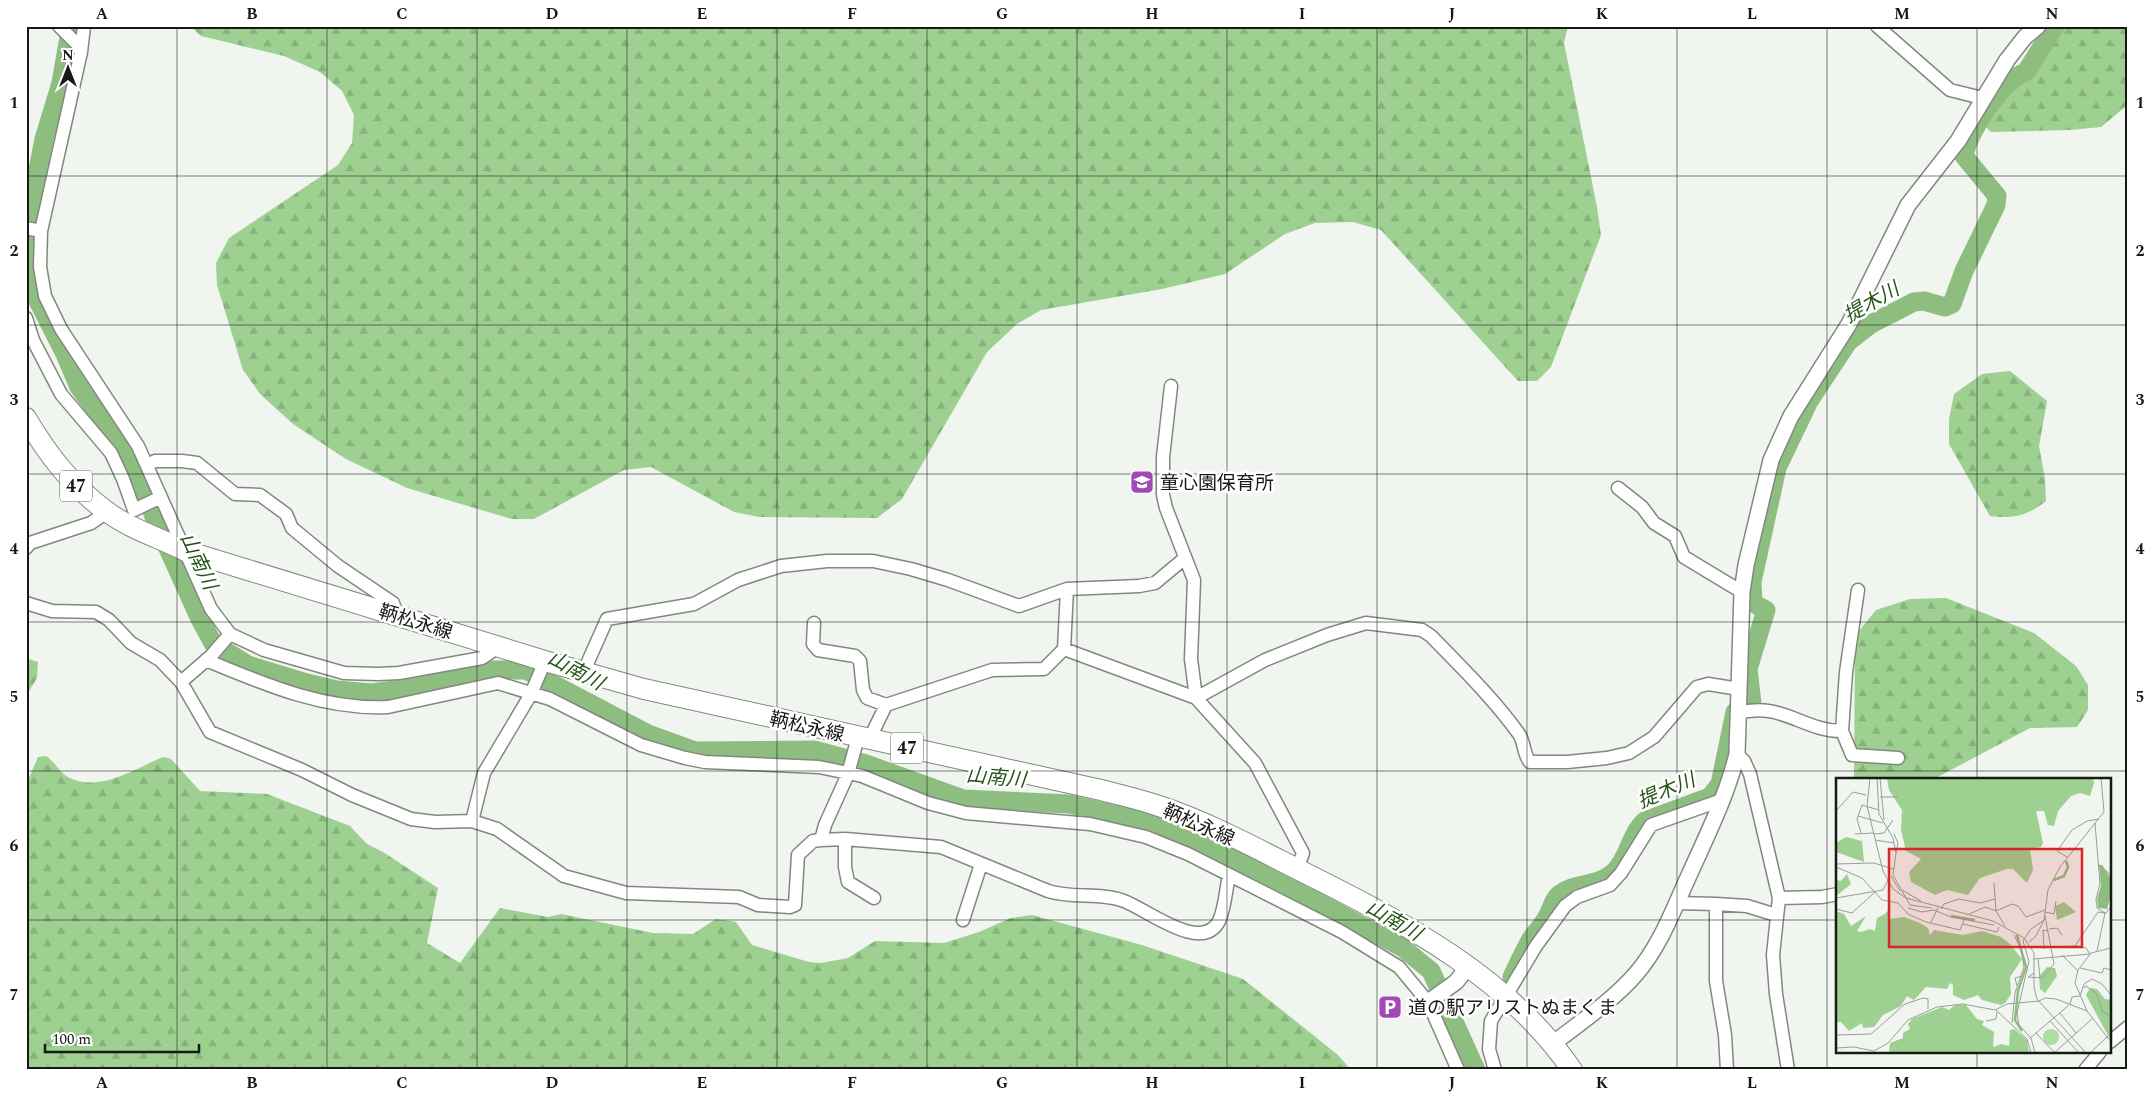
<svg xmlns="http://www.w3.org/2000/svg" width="2154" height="1096" viewBox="0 0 2154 1096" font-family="Spectral,'Noto Sans JP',serif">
  <defs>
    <pattern id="forest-firs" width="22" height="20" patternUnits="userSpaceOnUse" patternTransform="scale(1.25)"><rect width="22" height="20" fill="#9dd091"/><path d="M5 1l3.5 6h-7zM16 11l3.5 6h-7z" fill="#86b27c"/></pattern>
  </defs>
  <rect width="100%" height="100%" fill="#f0f5ef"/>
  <path fill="url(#forest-firs)" d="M 190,26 L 1568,26 L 1564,43 L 1597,207 L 1601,235 L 1551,367 L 1537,381 L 1518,381 L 1381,230 L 1353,222 L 1315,223 L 1285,234 L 1225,274 L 1162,289 L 1041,310 L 1017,324 L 987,352 L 902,499 L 877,518 L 759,517 L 734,512 L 651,467 L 624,470 L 534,519 L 512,519 L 407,488 L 346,459 L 293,424 L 260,394 L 243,370 L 217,285 L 216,263 L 229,238 L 338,165 L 352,143 L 354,115 L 342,91 L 320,72 L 284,56 L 201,36 Z
    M 2050,26 L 2128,26 L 2128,100 L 2125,107 L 2101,127 L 2070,130 L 1991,132 L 1980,121 Z
    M 2010,371 L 2047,401 L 2039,446 L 2045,479 L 2046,501 C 2027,516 2013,519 1990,516 L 1949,444 L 1949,419 L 1954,394 L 1982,374 Z
    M 1946,598 L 2034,633 L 2076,666 L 2088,685 L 2088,710 L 2077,727 L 2030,728 L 1932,780 L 1854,780 L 1855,636 L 1876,610 L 1910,599 Z
    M 26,658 L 38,662 L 37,678 L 26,696 Z
    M 46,756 C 54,761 60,773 68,777 C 98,794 136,768 163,757 L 171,759 L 200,791 L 267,794 L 350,826 L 367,844 L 383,852 L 438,888 L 427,943 L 460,963 L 500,908 L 548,917 L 561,914 L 653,933 L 693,934 L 716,919 L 736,922 L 752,945 L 809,962 L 821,963 L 848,958 L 875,941 L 944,943 L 979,932 L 1011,918 L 1032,915 L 1142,945 L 1243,979 L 1338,1055 L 1351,1070 L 26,1070 L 26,785 L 38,757 Z"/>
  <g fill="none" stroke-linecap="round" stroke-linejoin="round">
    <path stroke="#8dbe80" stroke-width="19" d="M 71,26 L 61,83 L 44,139 L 35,185 L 29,237 L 34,293 L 65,354 L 79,387 L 134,463 L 156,522 L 200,619 L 213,643 L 248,665 L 307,683 L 337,690 L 372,693 L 417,687 L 479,670 L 526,670 L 648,734 L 695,751 L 814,750 L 866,764 L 963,799 L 1069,804 L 1153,823 L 1183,834 L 1322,904 L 1403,948 L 1431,971 L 1476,1070
      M 1749,703 L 1752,703 L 1748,669 L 1766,610 L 1753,603 L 1752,582 L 1777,468 L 1809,401 L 1848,342 L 1871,324 L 1914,302 L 1924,301 L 1945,307 L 1952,304 L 1964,271 L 1996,205 L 1997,196 L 1964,156 C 1968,132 2002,80 2026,72 L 2055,26
      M 1512,977 C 1518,964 1524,951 1531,939 C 1536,931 1543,925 1547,917 C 1551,910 1554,898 1560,894 C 1576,882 1597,887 1613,873 C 1629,859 1629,835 1645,821 L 1710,797 L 1720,784 L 1735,712"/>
    <g stroke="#838781" stroke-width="15">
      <path id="minor" d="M 59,26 L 79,46 L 81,52 L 41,231 L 40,267 L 45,296 L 61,329 L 138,446 L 211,609 L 230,634 L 264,650 L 344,673 L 378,674 L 399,673 L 482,658 L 498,647
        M 1877,26 L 1950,90 L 1982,98
        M 81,52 L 84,26
        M 26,228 L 41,231
        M 26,318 L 33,340 L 61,394 L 111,453 L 123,479 L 134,510 L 161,497
        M 1171,386 L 1163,457 L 1163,495 L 1166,508 L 1194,580 L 1191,659 L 1196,698 L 1265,660 L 1327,635 L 1366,623 L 1422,630 L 1431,636 C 1462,668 1493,698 1519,734 C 1525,743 1523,754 1530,762 L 1567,762 L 1607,758 L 1629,753 L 1654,737 L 1697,687 L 1708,684 L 1739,689
        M 147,465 L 155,461 L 182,461 L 197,463 L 235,494 L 260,495 L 286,514 L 292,528 L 338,566 L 393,603 L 397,615
        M 1618,488 L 1642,507 L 1654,523 L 1675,536 L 1684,557 L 1742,592
        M 26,548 L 30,543 L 91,523 L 107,512
        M 26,603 L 52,611 L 96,612 L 109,620 L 131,643 L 160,660 L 181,682 L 210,732 L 302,770 L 352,795 L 411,819 L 435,822 L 472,821 L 497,829 L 564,876 L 626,893 L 739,897 L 758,905 L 790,907 L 795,905 L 798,855 L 813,841 L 821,840 L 825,825 L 848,774 L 858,737
        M 814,623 L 813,644 L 818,650 L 855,656 L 860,661 L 863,690 L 867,698 L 886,705
        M 1064,649 L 1196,698 L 1255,763 L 1303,853 L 1297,869
        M 206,660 C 264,684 323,710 388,707 L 498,683 L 550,699 L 641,745 L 685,758 L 705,762 L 819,767 L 862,776 L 928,803 L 966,813 L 1090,824 L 1146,837 L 1188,854 L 1342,932 L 1399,967 L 1428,1002 L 1458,1070
        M 583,673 L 607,619 L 694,604 L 738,580 L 781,566 L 827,561 L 873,561 L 911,569 L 948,580 L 1019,606 L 1067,589 L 1139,586 L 1155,583 L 1185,558
        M 181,682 L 211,656 L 230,634
        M 1738,713 C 1781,701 1803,731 1842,731 L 1846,672 L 1858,590
        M 1842,731 L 1852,755 L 1898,758
        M 869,740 L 886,705 L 992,670 L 1044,669 L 1064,649 L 1067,589
        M 1737,754 L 1744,761 L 1750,774 L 1779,898 L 1773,955 L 1776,994 L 1788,1070
        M 472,821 L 484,773 L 531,694 L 545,661
        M 845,839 L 845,867 L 848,882 L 874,898
        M 821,840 L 845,839 L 941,847 L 1048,891 C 1072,899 1100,892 1124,901 C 1148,910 1202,954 1219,921 C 1225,908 1226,889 1229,875
        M 1779,898 L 1822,897 L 1838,894
        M 1676,903 L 1716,904
        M 963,920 L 981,864
        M 2110,1042 L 2128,1027
        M 1495,1070 L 1489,1049 L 1491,1021 L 1536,946 L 1565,906 L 1577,897 L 1610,885 L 1621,873 L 1651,825 L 1722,800
        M 1727,1070 L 1725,1035 L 1716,981 L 1716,904 L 1747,906 L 1776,915
        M 2085,1070 L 2100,1052"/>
    </g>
    <g stroke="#838781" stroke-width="18">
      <path id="tertiary" d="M 1428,1002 L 1456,982 L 1467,968
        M 1554,1043 C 1582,1021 1612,1001 1635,975 C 1661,946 1675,905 1691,871 C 1708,833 1727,795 1737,754 L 1742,592 L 1746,565 L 1771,460 L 1791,416 L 1849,324 L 1908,205 L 1958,141 L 2007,60 L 2025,37 L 2038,26"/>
    </g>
    <g stroke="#838781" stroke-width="22">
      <path id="primary" d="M 26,418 C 48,455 72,486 106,511 C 130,529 160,538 186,551 L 545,661 L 644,689 L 1101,790 C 1120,795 1138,799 1156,805 C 1209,822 1261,851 1311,876 C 1407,924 1510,979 1572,1070"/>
    </g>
    <use href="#minor" stroke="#fff" stroke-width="12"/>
    <use href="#tertiary" stroke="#fff" stroke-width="15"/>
    <use href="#primary" stroke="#fff" stroke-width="20"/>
  </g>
  <path fill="none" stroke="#171917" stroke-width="1" stroke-opacity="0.55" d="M 177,26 L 177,1070M 327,26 L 327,1070M 477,26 L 477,1070M 627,26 L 627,1070M 777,26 L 777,1070M 927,26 L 927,1070M 1077,26 L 1077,1070M 1227,26 L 1227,1070M 1377,26 L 1377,1070M 1527,26 L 1527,1070M 1677,26 L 1677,1070M 1827,26 L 1827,1070M 1977,26 L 1977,780M 26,176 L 2128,176M 26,325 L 2128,325M 26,474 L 2128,474M 26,622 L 2128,622M 26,771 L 2128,771M 26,920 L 1838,920M 2110,920 L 2128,920M 1977,1052 L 1977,1070"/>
  <defs>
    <g id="school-square" transform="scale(1.25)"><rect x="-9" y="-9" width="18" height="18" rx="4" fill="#a149b5" stroke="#fff"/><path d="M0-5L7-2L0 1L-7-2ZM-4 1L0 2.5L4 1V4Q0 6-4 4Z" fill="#fff"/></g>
    <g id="parking-square" transform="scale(1.25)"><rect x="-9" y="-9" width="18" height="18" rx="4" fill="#a149b5" stroke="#fff"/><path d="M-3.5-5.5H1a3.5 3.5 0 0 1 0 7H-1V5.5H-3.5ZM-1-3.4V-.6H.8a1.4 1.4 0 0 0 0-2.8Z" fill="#fff"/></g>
  </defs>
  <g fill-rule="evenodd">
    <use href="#school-square" x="1142" y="482"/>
    <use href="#parking-square" x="1390" y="1007"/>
  </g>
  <g text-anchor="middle" stroke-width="5" stroke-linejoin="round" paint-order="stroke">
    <g fill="#fff" stroke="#5d5e5d" stroke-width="1">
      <rect x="60" y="470.5" width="32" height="31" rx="4"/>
      <rect x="891" y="732.5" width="32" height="31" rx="4"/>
    </g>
    <g font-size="18" font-weight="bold" fill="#171917">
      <text x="76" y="492">47</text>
      <text x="907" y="754">47</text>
    </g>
    <g font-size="19" fill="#171917" stroke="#fff" text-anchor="start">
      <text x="1160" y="489">童心園保育所</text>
      <text x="1408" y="1014">道の駅アリストぬまくま</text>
    </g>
    <g font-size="19" fill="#171917" stroke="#fff">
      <text transform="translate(416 621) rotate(17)" y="7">鞆松永線</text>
      <text transform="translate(807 726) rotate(13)" y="7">鞆松永線</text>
      <text transform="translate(1199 824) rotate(24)" y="7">鞆松永線</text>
    </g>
    <g font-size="20" font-style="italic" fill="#235315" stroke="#fff">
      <text transform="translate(1871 302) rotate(-30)" y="7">提木川</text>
      <text transform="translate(199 561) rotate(65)" y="7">山南川</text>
      <text transform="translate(576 670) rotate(28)" y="7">山南川</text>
      <text transform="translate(996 777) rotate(5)" y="7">山南川</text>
      <text transform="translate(1666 790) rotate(-23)" y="7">提木川</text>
      <text transform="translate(1394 920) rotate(30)" y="7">山南川</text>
    </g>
  </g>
  <g transform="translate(1836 778)">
    <rect width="275" height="275" fill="#f0f5ef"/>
    <path d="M 51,0 L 257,0 L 258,5 L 254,18 L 244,15 L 235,18 L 222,33 L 218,48 L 212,47 L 208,33 L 200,33 L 207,65 L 205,69 L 194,71 L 197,92 L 191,105 L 177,91 L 171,91 L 144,100 L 132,117 L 111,112 L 99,117 L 75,104 L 73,94 L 85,81 L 70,73 L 65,52 L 66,32 L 53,12 ZM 10,59 L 26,63 L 28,84 L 0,74 L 0,65 ZM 11,96 L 15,106 L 0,118 L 0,102 L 5,103 ZM 228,124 L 240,134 L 221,142 L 219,128 ZM 55,129 L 52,141 L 68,139 L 84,145 L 92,150 L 94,157 L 98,152 L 127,157 L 146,153 L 165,159 L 173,165 L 186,181 L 174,199 L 175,216 L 169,225 L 165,227 L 146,222 L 142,217 L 128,222 L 117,217 L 117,207 L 114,205 L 111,211 L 90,209 L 78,222 L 71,218 L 65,228 L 47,237 L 38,249 L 27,250 L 26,245 L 13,253 L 5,244 L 0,244 L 0,133 L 8,136 L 15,148 L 30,138 L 21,153 L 25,154 L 34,151 L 39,153 L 41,140 L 49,136 ZM 211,189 L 219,190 L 221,198 L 209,215 L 204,211 L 203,198 ZM 254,210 L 261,211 L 269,221 L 275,222 L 275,263 L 250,217 ZM 119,227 L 130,227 L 141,241 L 148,243 L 146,247 L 158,254 L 157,269 L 165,266 L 173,268 L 174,252 L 178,251 L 191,262 L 193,275 L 53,275 L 54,265 L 67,260 L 67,255 L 74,251 L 72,246 L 76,241 L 106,229 L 113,232 Z" fill="#9dd091"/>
    <path d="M207 259a8 8 0 1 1 16 0a8 8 0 1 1-16 0Z" fill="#addda0"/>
    <path d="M 263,87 L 266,87 L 274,99 L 275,118 L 271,131 L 262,130 L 261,121 L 265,108 Z" fill="#8dbe80"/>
    <path fill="none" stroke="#8dbe80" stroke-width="2.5" d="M 218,102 L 228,98 L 232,89 L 230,83M 115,138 L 139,142M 181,157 L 190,189 L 182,213 L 179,242 L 186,253"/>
    <path fill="none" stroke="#999d99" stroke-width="1" d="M 34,0 L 31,28 L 47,93 L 57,111 L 70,120 L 157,143 L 188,160 L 198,175 L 198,209 L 201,221 L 250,275M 41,0 L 43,36 L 57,60 L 60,75 L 57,97 L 74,127 L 96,130M 44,0 L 48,42M 44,19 L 62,19M 0,33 L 17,14 L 30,17M 22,38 L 47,45M 259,45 L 264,106 L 260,121 L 261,130 L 269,135 L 261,173M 25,55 L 21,41 L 26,27 L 43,32M 19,56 L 38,55M 38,56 L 48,55 L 57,42M 58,56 L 62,65 L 60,75M 39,62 L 58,65M 231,79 L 221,73 L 236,52 L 251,43 L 263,41M 0,86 L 38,85 L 57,91M 262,86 L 275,97M 0,89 L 26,100 L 46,122 L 62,125 L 72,136 L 90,144 L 124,152 L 129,140M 55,98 L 64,113M 158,105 L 160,133 L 176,126 L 182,128 L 190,139 L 209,132M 66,112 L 85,123M 0,120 L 47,112 L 52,102M 72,130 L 86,134 L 98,132 L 115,139 L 158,147M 0,131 L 16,135 L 39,114M 105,131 L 108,126 L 123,121 L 144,125 L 159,121M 209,134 L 218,136 L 220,123M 131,137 L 149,129 L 160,133 L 169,148M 95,144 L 102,130M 127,146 L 161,154 L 163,149M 213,151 L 221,150 L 226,157M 193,164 L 200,158 L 208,142 L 212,112 L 224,89 L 268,34 L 265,0M 239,168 L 262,134 L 270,135 L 275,128M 217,169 L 239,168 L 250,170 L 254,176M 275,170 L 255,175 L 242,192 L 239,205 L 251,233 L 275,264M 208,171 L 207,152 L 212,153M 226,177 L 242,193M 202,180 L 204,200M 197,181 L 254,176M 244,190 L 266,195 L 268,190 L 275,192M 198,195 L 192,199 L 206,200 L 218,186 L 209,138M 181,208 L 179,200 L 186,198M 248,210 L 250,208 L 260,215 L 267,234 L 273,237M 244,218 L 248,206 L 256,201 L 266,206 L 275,217M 203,223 L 209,220 L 220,221 L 251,233M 234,227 L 236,219 L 244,218M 160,232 L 191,261 L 195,275M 224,235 L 240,255M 150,243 L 160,241 L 161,234M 214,243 L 243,275M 176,245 L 179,215 L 188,189 L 185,171 L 178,157M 200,255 L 218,274M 0,257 L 35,256 L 69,226 L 87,220 L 92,221 L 92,231M 193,261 L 233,227M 0,270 L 18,269 L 38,273 L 52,265 L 72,242 L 101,229 L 127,226 L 159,232 L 171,226 L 203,223M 199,275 L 195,260 L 183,247 L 181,235 L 193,183 L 187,163 L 194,152 L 208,142M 218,275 L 257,240M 254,275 L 272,258"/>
    <path fill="#d62828" fill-opacity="0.15" stroke="#d62828" stroke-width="2.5" d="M 53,71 L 246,71 L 246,169 L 53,169 Z"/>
    <rect width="275" height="275" fill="none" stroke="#171917" stroke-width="2.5"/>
  </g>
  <rect width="2154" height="1096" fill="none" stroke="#ffffff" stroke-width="55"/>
  <g transform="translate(68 68)" stroke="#ffffff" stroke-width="4" paint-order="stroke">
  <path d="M0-4L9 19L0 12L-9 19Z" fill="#171917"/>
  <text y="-8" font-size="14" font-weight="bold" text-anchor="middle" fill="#171917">N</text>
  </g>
  <path d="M45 1044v8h154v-8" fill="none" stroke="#171917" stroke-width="2.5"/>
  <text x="52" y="1044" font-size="15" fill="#171917" stroke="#ffffff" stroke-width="4" paint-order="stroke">100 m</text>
  <rect x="28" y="28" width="2098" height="1040" fill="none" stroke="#171917" stroke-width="2"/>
  <g font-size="16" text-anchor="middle" font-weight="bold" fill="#171917">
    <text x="102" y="19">A</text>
    <text x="252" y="19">B</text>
    <text x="402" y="19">C</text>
    <text x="552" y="19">D</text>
    <text x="702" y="19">E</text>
    <text x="852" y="19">F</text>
    <text x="1002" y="19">G</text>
    <text x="1152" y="19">H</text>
    <text x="1302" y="19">I</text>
    <text x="1452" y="19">J</text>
    <text x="1602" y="19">K</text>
    <text x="1752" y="19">L</text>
    <text x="1902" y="19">M</text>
    <text x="2052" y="19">N</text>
    <text x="14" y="108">1</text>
    <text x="2140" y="108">1</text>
    <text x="14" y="256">2</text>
    <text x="2140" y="256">2</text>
    <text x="14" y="405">3</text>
    <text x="2140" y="405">3</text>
    <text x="14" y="554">4</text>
    <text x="2140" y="554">4</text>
    <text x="14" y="702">5</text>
    <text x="2140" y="702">5</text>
    <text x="14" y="851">6</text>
    <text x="2140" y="851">6</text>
    <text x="14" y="1000">7</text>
    <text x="2140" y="1000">7</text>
    <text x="102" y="1088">A</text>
    <text x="252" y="1088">B</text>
    <text x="402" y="1088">C</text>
    <text x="552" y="1088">D</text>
    <text x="702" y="1088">E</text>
    <text x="852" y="1088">F</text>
    <text x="1002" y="1088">G</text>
    <text x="1152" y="1088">H</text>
    <text x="1302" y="1088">I</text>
    <text x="1452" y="1088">J</text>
    <text x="1602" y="1088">K</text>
    <text x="1752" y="1088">L</text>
    <text x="1902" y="1088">M</text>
    <text x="2052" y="1088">N</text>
  </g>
</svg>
